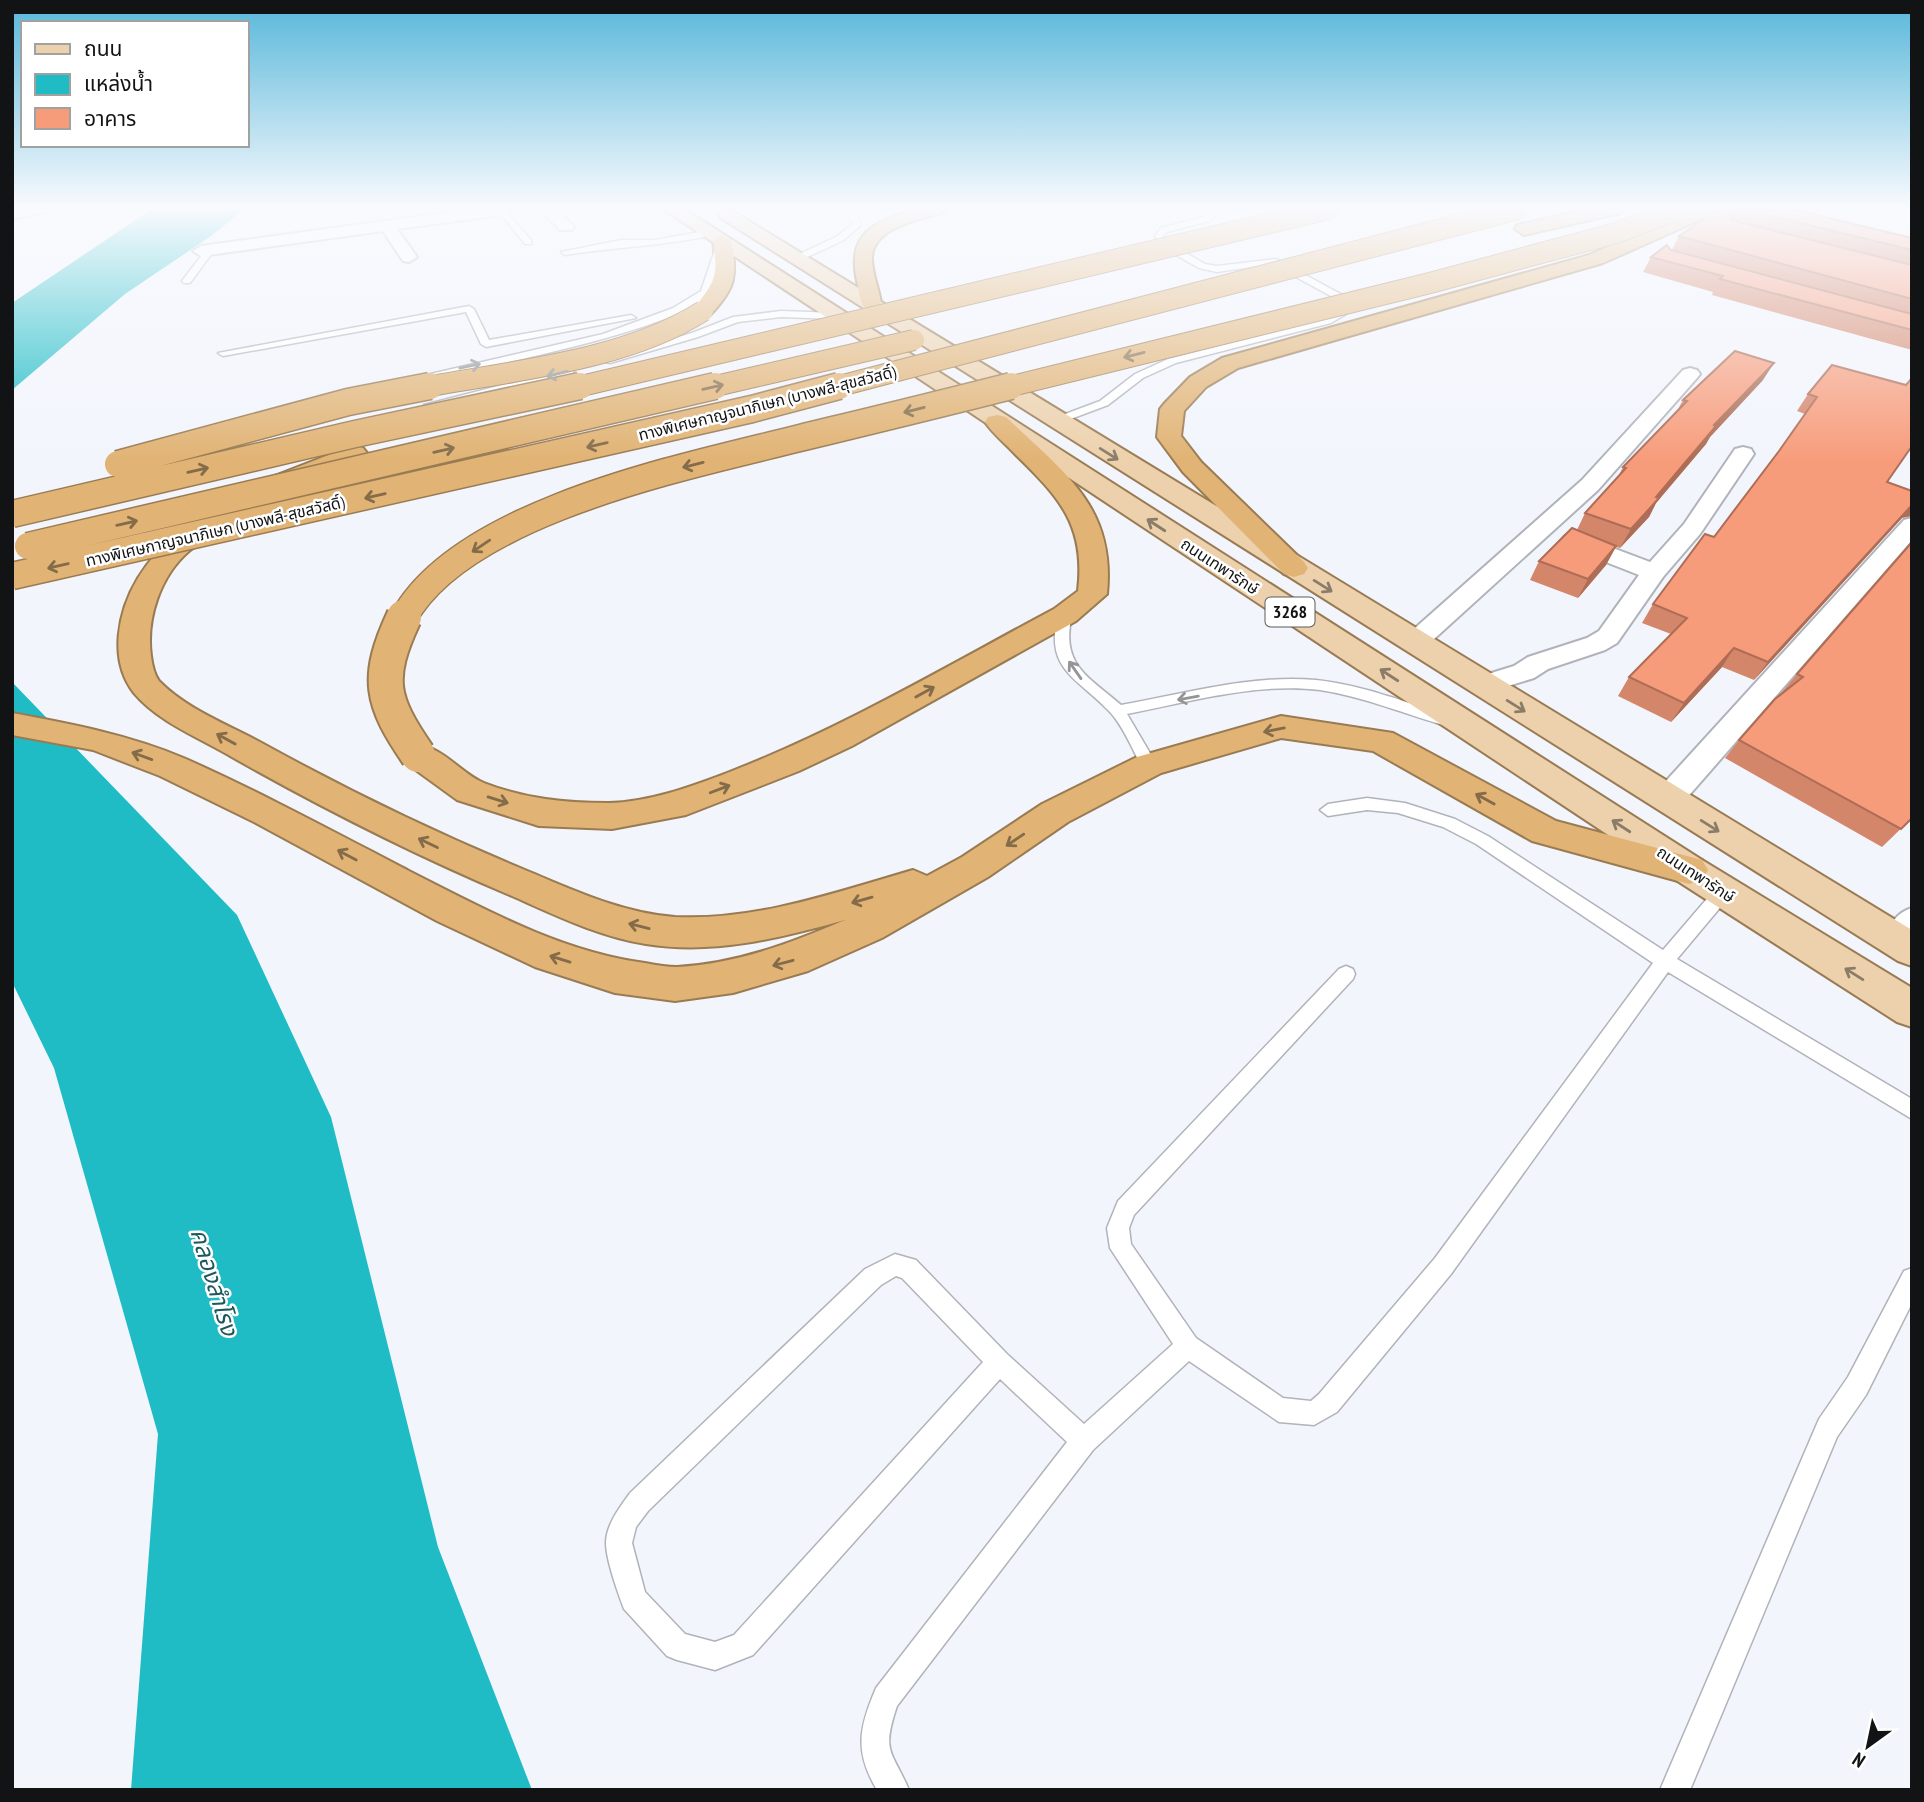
<svg xmlns="http://www.w3.org/2000/svg" width="1924" height="1802" viewBox="0 0 1924 1802" font-family="'PT Sans Narrow','Noto Sans Thai',sans-serif">
  <rect width="100%" height="100%" fill="#f2f5fc"/>
  <path fill="#1fbcc5" d="M 152,209 L 245,209 L 211,236 L 125,294 L 12,390 L 12,303 Z
    M 12,682 L 237,915 L 331,1117 L 438,1547 L 532,1790 L 131,1790 L 158,1434 L 54,1068 L 12,982 Z"/>
  <g fill="none" stroke-linecap="round" stroke-linejoin="round">
    <g stroke="#b0b3ba" stroke-width="3">
      <path id="service" d="M 497,209 L 504,209 L 531,240 L 531,244 L 525,244 Z
        M 831,209 L 842,209 L 857,215 L 861,225 L 842,241 L 801,260 L 795,260 L 795,256 L 836,237 L 853,224 L 850,218 Z
        M 1206,209 L 1214,209 L 1216,214 L 1209,221 L 1167,232 L 1163,236 L 1167,242 L 1205,264 L 1217,266 L 1276,259 L 1346,297 L 1352,305 L 1346,314 L 1331,323 L 1176,363 L 1143,378 L 1108,405 L 1060,423 L 1052,423 L 1052,419 L 1100,401 L 1135,374 L 1168,359 L 1325,319 L 1339,310 L 1342,305 L 1340,301 L 1272,264 L 1217,272 L 1199,268 L 1160,246 L 1155,236 L 1161,228 L 1203,217 L 1208,213 Z
        M 710,230 L 713,235 C 664,246 615,247 565,255 L 561,252 L 621,240 L 655,240 Z
        M 722,238 L 726,241 C 721,256 718,279 710,292 C 685,330 465,371 414,382 L 409,379 L 603,334 L 673,308 L 701,291 L 718,241 Z
        M 208,247 L 215,249 L 190,283 L 184,283 L 182,281 Z
        M 469,306 L 474,309 L 489,340 L 631,315 L 636,318 L 486,347 L 481,344 L 466,312 L 223,356 L 218,353 Z
        M 781,311 L 837,313 L 842,316 L 837,319 L 781,317 L 738,322 L 698,337 L 610,363 L 601,361 L 692,333 L 733,317 Z
        M 569,368 L 574,371 L 573,373 L 429,408 L 424,405 Z
        M 1065,611 L 1072,615 C 1060,665 1088,676 1121,705 C 1184,694 1252,674 1316,680 C 1364,685 1410,704 1455,718 L 1458,722 L 1450,727 C 1407,715 1365,697 1320,690 C 1257,682 1189,702 1127,714 L 1157,765 L 1149,770 L 1143,769 C 1133,751 1124,727 1110,712 C 1078,678 1044,670 1058,615 Z
        M 1367,798 L 1405,803 L 1455,819 L 1488,836 L 1663,950 L 1717,887 L 1729,887 L 1732,892 L 1729,897 L 1677,959 L 1912,1099 L 1912,1119 L 1668,972 L 1451,1274 L 1337,1412 L 1314,1425 L 1279,1422 L 1189,1361 L 1093,1450 L 897,1706 C 881,1753 892,1750 909,1790 L 877,1790 C 854,1751 859,1728 876,1688 L 1067,1442 L 1000,1379 L 753,1655 L 715,1670 L 677,1660 L 667,1656 L 624,1609 C 618,1593 606,1559 606,1543 C 606,1525 620,1507 630,1493 L 865,1269 L 895,1254 L 916,1260 L 1007,1354 L 1084,1424 L 1173,1344 L 1110,1248 L 1107,1228 L 1118,1201 L 1339,969 L 1346,966 L 1353,969 L 1355,974 L 1353,979 L 1134,1215 L 1129,1228 L 1131,1244 L 1196,1338 L 1283,1398 L 1311,1401 L 1319,1394 L 1435,1258 L 1653,963 L 1476,844 L 1443,827 L 1398,813 L 1367,810 L 1328,816 L 1320,810 L 1328,804 ZM 896,1276 L 902,1278 L 983,1362 L 734,1635 L 715,1642 L 685,1634 L 645,1592 L 632,1543 L 636,1527 L 648,1511 L 881,1285 Z
        M 1912,1268 L 1912,1303 L 1866,1395 L 1837,1437 L 1690,1790 L 1660,1790 L 1819,1419 L 1848,1377 L 1904,1271 Z"/>
    </g>
    <g stroke="#b0b3ba" stroke-width="4">
      <path id="minor" d="M 12,209 L 47,209 L 44,212 L 12,219 Z
        M 474,209 L 517,209 L 509,214 L 397,229 L 417,257 L 409,262 L 403,261 L 383,231 L 201,256 L 193,251 L 201,246 Z
        M 540,209 L 557,209 L 574,227 L 572,230 L 560,230 Z
        M 1690,368 L 1697,370 L 1700,374 L 1697,378 L 1598,490 L 1423,649 L 1414,651 L 1405,649 L 1401,643 L 1405,637 L 1582,480 L 1683,370 Z
        M 1743,447 L 1751,449 L 1754,454 L 1700,534 L 1663,577 L 1617,643 L 1605,650 L 1548,669 L 1534,678 L 1482,694 L 1472,691 L 1468,685 L 1472,679 L 1514,666 L 1528,657 L 1587,638 L 1599,631 L 1639,575 L 1565,546 L 1561,541 L 1565,536 L 1573,534 L 1581,536 L 1650,562 L 1684,524 L 1735,449 Z
        M 1912,518 L 1912,540 L 1678,808 L 1667,811 L 1656,808 L 1652,800 L 1656,792 L 1904,520 Z
        M 1912,908 L 1912,949 L 1898,956 L 1886,952 L 1881,942 C 1889,927 1895,913 1912,908 Z"/>
    </g>
    <g stroke="#997b53" stroke-width="4">
      <path id="primary" d="M 663,209 L 684,209 L 1702,860 L 1912,988 L 1912,1027 L 1897,1022 L 1676,880 Z
        M 729,209 L 1912,930 L 1912,966 L 1898,961 L 721,218 L 718,214 L 721,210 Z"/>
    </g>
    <g stroke="#997b53" stroke-width="4">
      <path id="motorway" d="M 916,209 L 945,209 L 942,213 C 920,219 871,228 872,259 C 872,273 879,289 881,303 L 878,307 L 864,307 C 859,300 859,290 857,281 C 846,232 875,222 916,209 Z
        M 1589,209 L 1623,209 L 1620,213 L 1524,235 L 1515,229 L 1517,225 Z
        M 1694,209 L 1718,209 L 1715,213 L 1603,263 L 1238,368 L 1206,387 L 1184,411 L 1181,436 L 1201,462 L 1304,562 L 1308,568 L 1304,574 L 1294,577 L 1284,574 L 1183,472 L 1157,437 L 1160,409 L 1164,404 L 1190,377 L 1222,358 L 1589,255 Z
        M 722,235 L 731,241 C 738,276 735,289 710,315 L 696,315 L 693,311 C 714,280 719,281 713,241 Z
        M 997,415 L 1006,417 C 1063,472 1116,506 1107,594 L 1076,621 L 852,746 L 799,771 L 686,815 L 612,829 L 539,826 L 457,800 L 406,763 L 401,755 L 406,747 C 438,738 457,772 484,783 C 525,799 566,803 609,803 C 649,802 690,787 727,773 C 841,729 947,666 1054,609 L 1078,591 C 1086,525 1059,497 1015,454 C 1005,443 993,434 985,422 L 988,417 Z
        M 354,445 L 363,448 L 367,453 L 363,458 L 285,491 L 276,493 L 267,491 L 263,485 L 267,479 Z
        M 212,513 L 222,515 L 226,521 C 217,534 201,541 189,551 C 160,576 146,619 151,656 C 152,664 154,674 159,681 C 185,708 226,724 258,741 C 345,789 433,832 525,870 C 573,890 622,913 675,917 C 756,921 837,892 913,870 L 927,876 L 962,857 L 1042,804 L 1137,757 L 1281,716 L 1393,733 L 1556,821 L 1702,860 L 1708,870 L 1702,880 L 1689,884 L 1532,841 L 1373,751 L 1281,738 L 1161,773 L 1068,822 L 988,877 L 882,938 L 808,971 L 733,993 L 675,1001 L 615,993 L 535,967 L 437,921 L 254,822 L 160,776 L 93,750 L 12,735 L 12,713 C 72,724 130,735 186,759 C 262,793 336,833 409,871 C 484,909 561,952 645,963 C 655,965 667,967 677,967 C 736,964 791,943 845,920 C 780,938 714,955 646,944 C 600,937 555,915 512,896 C 415,855 322,808 232,757 C 200,738 158,722 134,693 C 108,660 118,611 138,578 C 155,552 180,521 212,513 Z"/>
    </g>
    <use href="#service" fill="#fff" fill-rule="evenodd"/>
    <use href="#minor" fill="#fff" fill-rule="evenodd"/>
    <use href="#primary" fill="#edd1ac" fill-rule="evenodd"/>
    <use href="#motorway" fill="#e1b374" fill-rule="evenodd"/>
    <g stroke="#997b53" stroke-width="22" stroke-linecap="butt">
      <path id="motorway-bridge-far2" d="M 420,388 C 511,371 625,361 703,311
        M 573,388 L 1329,209
        M 707,388 L 914,340
        M 832,388 L 1518,209
        M 1004,388 L 1430,283 L 1616,233 L 1674,211"/>
    </g>
    <g stroke="#997b53" stroke-width="29" stroke-linecap="butt">
      <path id="motorway-bridge-far1" d="M 118,464 L 348,402 L 430,386
        M 12,514 L 355,434 L 580,386
        M 28,546 L 715,386
        M 12,576 L 752,409 L 839,386
        M 403,619 C 461,511 689,466 800,438 C 870,421 941,404 1011,386"/>
    </g>
    <g stroke="#997b53" stroke-width="38" stroke-linecap="butt">
      <path id="motorway-bridge" d="M 404,617 C 375,679 381,701 418,755"/>
    </g>
    <use href="#motorway-bridge-far2" stroke="#e1b374" stroke-width="20"/>
    <use href="#motorway-bridge-far1" stroke="#e1b374" stroke-width="26"/>
    <use href="#motorway-bridge" stroke="#e1b374" stroke-width="34"/>
  </g>
  <path fill="#d4866a" d="M 1724,209 L 1792,209 L 1912,238 L 1912,350 L 1712,295 L 1713,292 L 1643,272 L 1651,257 L 1671,250 L 1672,250 L 1679,236 Z
    M 1763,380 L 1710,437 L 1706,444 L 1656,503 L 1649,517 L 1620,548 L 1616,547 L 1606,565 L 1578,598 L 1530,580 L 1539,561 L 1577,530 L 1585,513 L 1618,477 L 1623,467 L 1677,411 L 1683,400 Z
    M 1906,385 L 1887,482 L 1902,518 L 1754,680 L 1722,667 L 1671,722 L 1618,696 L 1629,677 L 1671,634 L 1642,623 L 1653,604 L 1714,537 L 1779,451 L 1805,414 L 1797,411 L 1808,394 Z
    M 1912,542 L 1912,818 L 1882,847 L 1725,758 L 1739,740 L 1782,692 L 1797,674 Z"/>
  <path fill="#ad6d56" d="M 1740,209 L 1733,223 L 1730,214 Z
    M 1774,363 L 1763,380 L 1710,437 L 1706,444 L 1656,503 L 1649,517 L 1620,548 L 1631,529 L 1714,425 Z
    M 1912,505 L 1912,516 L 1902,518 L 1754,680 L 1768,662 Z
    M 1616,546 L 1606,565 L 1578,598 L 1588,579 Z
    M 1734,648 L 1722,667 L 1671,722 L 1684,703 Z"/>
  <path fill="#f79c7b" stroke="#ad6d56" stroke-width="2" d="M 1724,209 L 1739,209 L 1730,214 L 1731,220 L 1912,265 L 1912,299 L 1679,236 L 1714,212 L 1718,213 Z
    M 1743,209 L 1792,209 L 1912,238 L 1912,250 Z
    M 1667,245 L 1671,250 L 1912,314 L 1912,330 L 1720,279 L 1723,276 L 1651,257 Z
    M 1735,351 L 1774,363 L 1714,425 L 1716,426 L 1656,497 L 1659,498 L 1631,529 L 1585,513 L 1626,468 L 1623,467 L 1687,401 L 1683,400 Z
    M 1832,365 L 1906,385 L 1912,378 L 1912,446 L 1887,482 L 1912,491 L 1912,505 L 1768,662 L 1734,648 L 1684,703 L 1629,677 L 1687,618 L 1653,604 L 1705,534 L 1714,537 L 1779,451 L 1817,397 L 1808,394 Z
    M 1572,528 L 1616,546 L 1588,579 L 1539,561 Z
    M 1912,542 L 1912,818 L 1901,829 L 1739,740 L 1775,699 L 1803,677 L 1797,674 Z"/>
  <defs><path id="oneway-shaft" d="M-6 0H5M1.5-3L5.5 0L1.5 3" fill="none" stroke-width="1.6" stroke-linecap="round" stroke-linejoin="round" transform="scale(1.75)"/></defs>
  <g stroke="#846b49">
    <use href="#oneway-shaft" transform="translate(1134 355) rotate(166)"/>
    <use href="#oneway-shaft" transform="translate(713 387) rotate(-13)"/>
    <use href="#oneway-shaft" transform="translate(914 410) rotate(166)"/>
    <use href="#oneway-shaft" transform="translate(597 445) rotate(167)"/>
    <use href="#oneway-shaft" transform="translate(444 450) rotate(-13)"/>
    <use href="#oneway-shaft" transform="translate(693 465) rotate(166)"/>
    <use href="#oneway-shaft" transform="translate(198 470) rotate(-13)"/>
    <use href="#oneway-shaft" transform="translate(375 496) rotate(167)"/>
    <use href="#oneway-shaft" transform="translate(127 523) rotate(-13)"/>
    <use href="#oneway-shaft" transform="translate(481 546) rotate(146)"/>
    <use href="#oneway-shaft" transform="translate(58 566) rotate(167)"/>
    <use href="#oneway-shaft" transform="translate(925 692) rotate(-29)"/>
    <use href="#oneway-shaft" transform="translate(1274 730) rotate(169)"/>
    <use href="#oneway-shaft" transform="translate(226 739) rotate(-151)"/>
    <use href="#oneway-shaft" transform="translate(142 756) rotate(-160)"/>
    <use href="#oneway-shaft" transform="translate(720 789) rotate(-21)"/>
    <use href="#oneway-shaft" transform="translate(1485 799) rotate(-151)"/>
    <use href="#oneway-shaft" transform="translate(498 800) rotate(17)"/>
    <use href="#oneway-shaft" transform="translate(1015 840) rotate(146)"/>
    <use href="#oneway-shaft" transform="translate(428 843) rotate(-154)"/>
    <use href="#oneway-shaft" transform="translate(347 855) rotate(-152)"/>
    <use href="#oneway-shaft" transform="translate(862 900) rotate(164)"/>
    <use href="#oneway-shaft" transform="translate(639 926) rotate(-166)"/>
    <use href="#oneway-shaft" transform="translate(560 959) rotate(-163)"/>
    <use href="#oneway-shaft" transform="translate(783 963) rotate(165)"/>
  </g>
  <g stroke="#949596">
    <use href="#oneway-shaft" transform="translate(470 366) rotate(-12)"/>
    <use href="#oneway-shaft" transform="translate(557 374) rotate(166)"/>
    <use href="#oneway-shaft" transform="translate(1075 670) rotate(-125)"/>
    <use href="#oneway-shaft" transform="translate(1188 698) rotate(170)"/>
  </g>
  <g stroke="#8a7c68">
    <use href="#oneway-shaft" transform="translate(1109 454) rotate(32)"/>
    <use href="#oneway-shaft" transform="translate(1156 525) rotate(-147)"/>
    <use href="#oneway-shaft" transform="translate(1323 586) rotate(32)"/>
    <use href="#oneway-shaft" transform="translate(1389 675) rotate(-147)"/>
    <use href="#oneway-shaft" transform="translate(1516 706) rotate(32)"/>
    <use href="#oneway-shaft" transform="translate(1621 826) rotate(-147)"/>
    <use href="#oneway-shaft" transform="translate(1710 826) rotate(32)"/>
    <use href="#oneway-shaft" transform="translate(1854 974) rotate(-148)"/>
  </g>
  <linearGradient id="sky" x2="0" y2="1"><stop stop-color="#57b7da"/><stop offset="0.45" stop-color="#f9fafe"/><stop offset="1" stop-color="#f9fafe" stop-opacity="0"/></linearGradient>
  <rect width="1924" height="461" fill="url(#sky)"/>
  <g text-anchor="middle" stroke-width="5" stroke-linejoin="round" paint-order="stroke">
    <g font-size="16" fill="#121315" stroke="#fff">
      <text transform="translate(767 403) rotate(-14)" y="6">ทางพิเศษกาญจนาภิเษก (บางพลี-สุขสวัสดิ์)</text>
      <text transform="translate(215 531) rotate(-13)" y="6">ทางพิเศษกาญจนาภิเษก (บางพลี-สุขสวัสดิ์)</text>
      <text transform="translate(1220 566) rotate(33)" y="6">ถนนเทพารักษ์</text>
      <text transform="translate(1696 874) rotate(33)" y="6">ถนนเทพารักษ์</text>
    </g>
    <rect fill="#fff" stroke="#595a5b" stroke-width="2" x="1265.5" y="597.5" width="49" height="29" rx="5"/>
    <g font-size="18" font-weight="bold" fill="#121315">
      <text x="1290" y="618">3268</text>
    </g>
    <g font-size="24" font-style="italic" fill="#1e585c" stroke="#fff">
      <text transform="translate(214 1282) rotate(73)" y="8">คลองสำโรง</text>
    </g>
  </g>
  <rect width="1924" height="1802" fill="none" stroke="#121315" stroke-width="28"/>
  <rect x="21" y="21" width="228" height="126" fill="#ffffff" stroke="#a0a1a1" stroke-width="2"/>
  <rect x="35" y="44" width="35" height="10" fill="#edd1ac" stroke="#a0a1a1" stroke-width="2"/>
  <text x="84" y="56" font-size="21" fill="#121315">ถนน</text>
  <rect x="35" y="74" width="35" height="21" fill="#1fbcc5" stroke="#a0a1a1" stroke-width="2"/>
  <text x="84" y="91" font-size="21" fill="#121315">แหล่งน้ำ</text>
  <rect x="35" y="108" width="35" height="21" fill="#f79c7b" stroke="#a0a1a1" stroke-width="2"/>
  <text x="84" y="126" font-size="21" fill="#121315">อาคาร</text>
  <g transform="translate(1868 1746) rotate(213)" stroke="#ffffff" stroke-width="5" paint-order="stroke">
  <path d="M0-5L12 26L0 18L-12 26Z" fill="#121315"/>
  <text y="-10" font-size="19" font-weight="bold" text-anchor="middle" fill="#121315">N</text>
  </g>
</svg>
